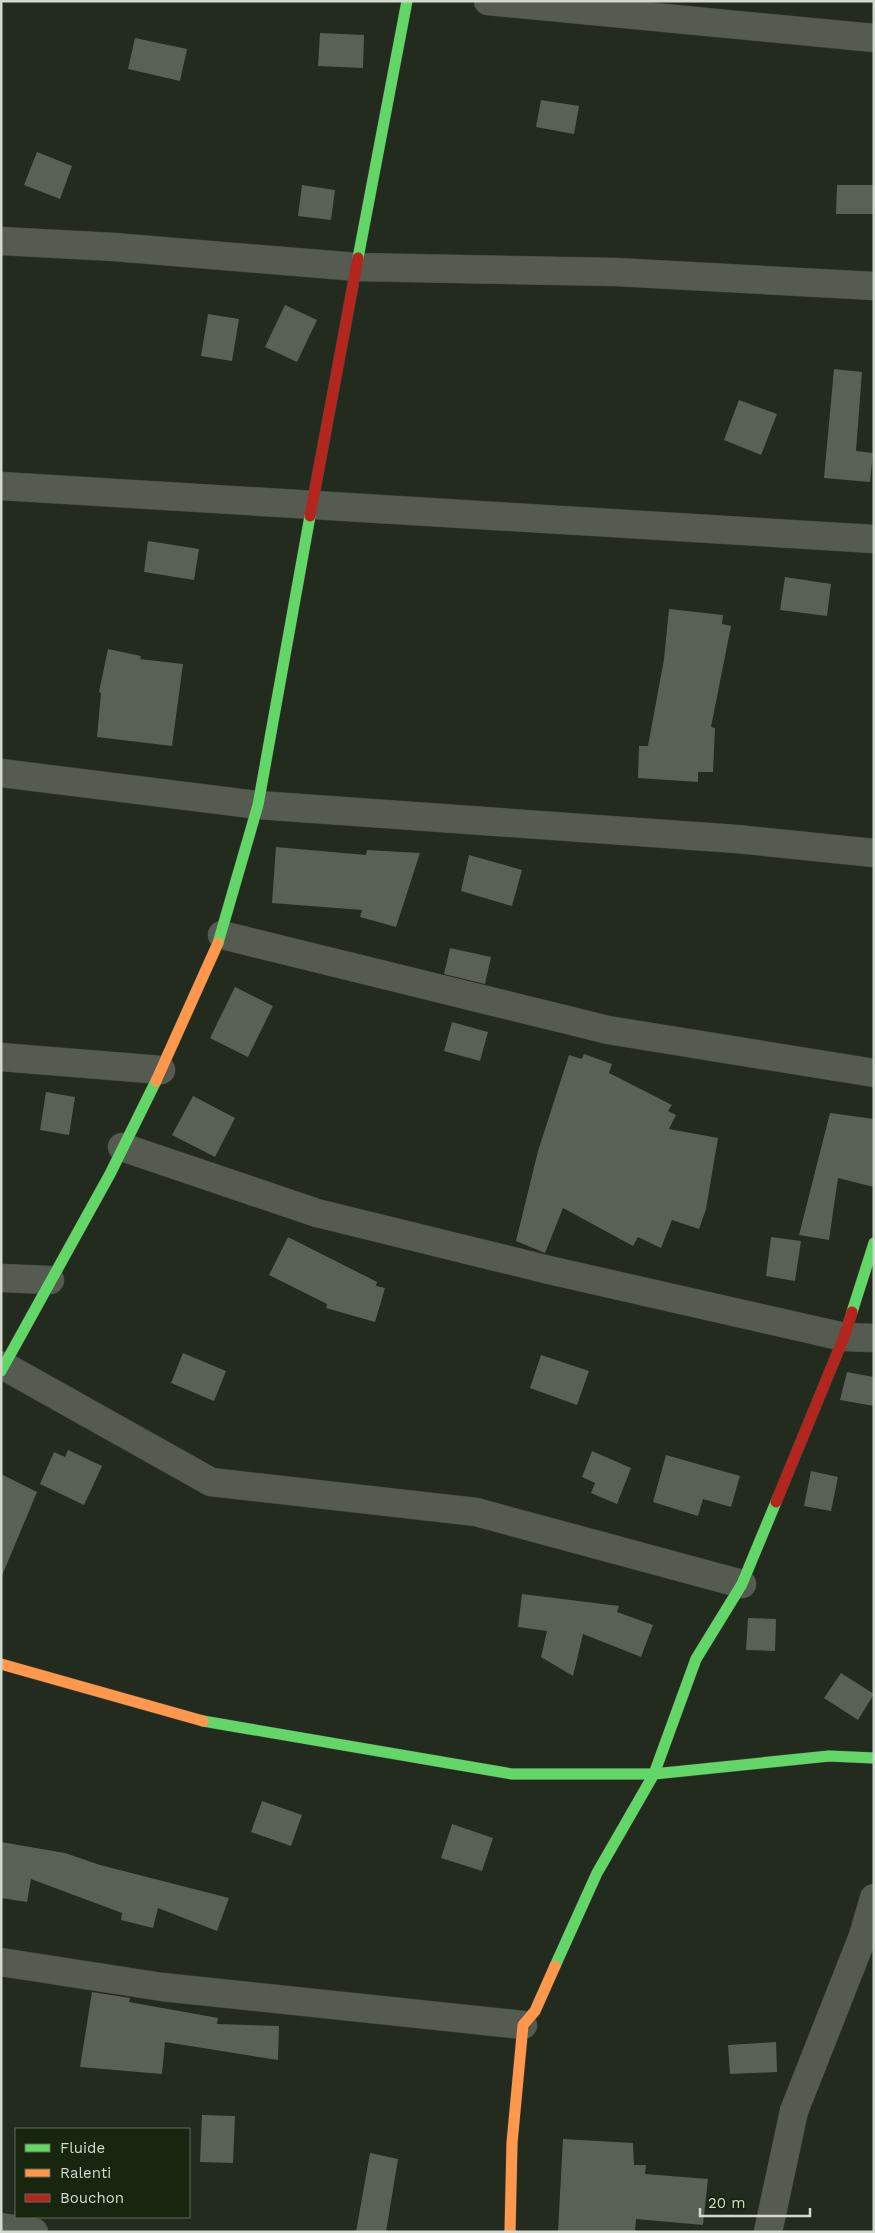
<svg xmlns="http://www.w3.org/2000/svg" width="875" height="2233" viewBox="0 0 875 2233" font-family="'Work Sans',sans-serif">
  <rect width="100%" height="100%" fill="#232a1e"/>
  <path fill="#596055" d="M 320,33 L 364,35 L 363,68 L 318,66 Z
    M 135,38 L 187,49 L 180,81 L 128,69 Z
    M 541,100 L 579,106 L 574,134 L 536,127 Z
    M 37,152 L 72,166 L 60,199 L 24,185 Z
    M 302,185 L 335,190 L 331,220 L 298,216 Z
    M 837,185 L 874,185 L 874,214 L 836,214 Z
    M 285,305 L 317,320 L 297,362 L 265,347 Z
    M 208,314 L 239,319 L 232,361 L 201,356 Z
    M 834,369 L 862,372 L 856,451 L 873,453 L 870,482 L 824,478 Z
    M 739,400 L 777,414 L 761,455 L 724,440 Z
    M 148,541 L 199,549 L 194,580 L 144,572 Z
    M 785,577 L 831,584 L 827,616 L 780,610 Z
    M 669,609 L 723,615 L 722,624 L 731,626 L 711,727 L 715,728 L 713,772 L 698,772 L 698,782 L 638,778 L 639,746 L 648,746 L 664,659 Z
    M 108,649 L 141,656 L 140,659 L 183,664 L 172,746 L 97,737 L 101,693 L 99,692 Z
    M 276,847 L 366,855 L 367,850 L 420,853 L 396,927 L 360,917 L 362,910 L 272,903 Z
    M 469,855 L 522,870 L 512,906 L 461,891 Z
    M 450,948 L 491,957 L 485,984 L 444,974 Z
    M 235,987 L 273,1006 L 248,1057 L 210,1038 Z
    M 452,1022 L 488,1032 L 480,1061 L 444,1051 Z
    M 584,1054 L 612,1064 L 609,1073 L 672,1105 L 668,1111 L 676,1115 L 669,1129 L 718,1138 L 706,1209 L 699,1229 L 672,1220 L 661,1248 L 638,1237 L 633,1246 L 563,1208 L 545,1253 L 516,1241 L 538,1151 L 569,1055 L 582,1059 Z
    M 46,1092 L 75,1097 L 69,1135 L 40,1130 Z
    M 193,1096 L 235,1118 L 215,1157 L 172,1135 Z
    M 830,1113 L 874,1119 L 874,1187 L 838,1178 L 829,1240 L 799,1235 Z
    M 288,1237 L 377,1282 L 376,1286 L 385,1288 L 375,1322 L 326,1308 L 327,1304 L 269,1275 Z
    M 771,1237 L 801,1241 L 795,1281 L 766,1276 Z
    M 183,1353 L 226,1371 L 214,1401 L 171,1383 Z
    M 541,1355 L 589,1371 L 577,1405 L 530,1388 Z
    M 847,1372 L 874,1377 L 874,1406 L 840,1400 Z
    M 68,1450 L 102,1466 L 84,1505 L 40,1484 L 54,1452 L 65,1457 Z
    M 592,1451 L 631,1468 L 617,1504 L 591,1493 L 595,1483 L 582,1477 Z
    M 666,1455 L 740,1476 L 731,1507 L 703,1499 L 698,1516 L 653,1502 Z
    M 811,1471 L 838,1477 L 831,1511 L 804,1506 Z
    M 1,1474 L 37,1492 L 1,1578 Z
    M 522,1594 L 619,1606 L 617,1612 L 653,1625 L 641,1657 L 583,1634 L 573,1676 L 541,1657 L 547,1631 L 518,1627 Z
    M 748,1618 L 776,1619 L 775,1651 L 746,1650 Z
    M 841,1673 L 874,1694 L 858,1720 L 824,1698 Z
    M 262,1801 L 302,1815 L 291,1846 L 251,1832 Z
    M 452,1824 L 493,1838 L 482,1871 L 441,1858 Z
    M 1,1842 L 65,1853 L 100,1865 L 229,1898 L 217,1931 L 158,1908 L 153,1928 L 121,1920 L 122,1913 L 31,1879 L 27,1902 L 1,1898 Z
    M 92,1992 L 130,1998 L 129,2002 L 218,2018 L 217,2024 L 279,2026 L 278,2060 L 165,2042 L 162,2074 L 80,2067 Z
    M 776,2042 L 777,2072 L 730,2074 L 728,2045 Z
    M 202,2115 L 235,2116 L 233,2163 L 200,2162 Z
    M 563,2139 L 633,2143 L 634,2165 L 646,2165 L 645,2174 L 708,2179 L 703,2225 L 636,2219 L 635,2232 L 558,2232 Z
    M 370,2153 L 398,2159 L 386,2232 L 356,2232 Z"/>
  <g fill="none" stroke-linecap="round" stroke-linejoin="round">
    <g stroke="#3f463c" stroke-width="29">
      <path id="street" d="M 488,1 L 874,38
        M 1,241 L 114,247 L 357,267 L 616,272 L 874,286
        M 1,486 L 874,539
        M 1,773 L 258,805 L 737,839 L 874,853
        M 222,935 L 608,1030 L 874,1073
        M 1,1057 L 161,1070
        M 122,1147 L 317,1213 L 549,1270 L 844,1337 L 874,1338
        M 1,1278 L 50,1280
        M 4,1366 L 211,1482 L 476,1512 L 742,1584
        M 1,1962 L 162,1987 L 523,2025
        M 1,2227 L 34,2232
        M 768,2232 L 794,2111 L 863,1936 L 874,1898"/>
    </g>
    <g stroke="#3f463c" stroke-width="12">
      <path id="fast" d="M 358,258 L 407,1
        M 218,943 L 258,805 L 310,516
        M 852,1312 L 874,1243
        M 1,1371 L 110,1174 L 156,1081
        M 203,1721 L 512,1774 L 654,1774 L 829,1756 L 874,1758
        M 555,1966 L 597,1873 L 654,1774 L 696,1659 L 742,1584 L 776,1502"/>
    </g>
    <g stroke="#3f463c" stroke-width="12">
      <path id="slow" d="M 156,1081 L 218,943
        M 1,1664 L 203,1721
        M 510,2232 L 512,2143 L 523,2025 L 535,2011 L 555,1966"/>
    </g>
    <g stroke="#3f463c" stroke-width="12">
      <path id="jam" d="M 310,516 L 358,258
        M 776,1502 L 844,1337 L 852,1312"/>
    </g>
    <use href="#street" stroke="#555b51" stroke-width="28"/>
    <use href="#fast" stroke="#63d668" stroke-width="11"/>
    <use href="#slow" stroke="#ff974d" stroke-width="11"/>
    <use href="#jam" stroke="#b3261e" stroke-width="11"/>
  </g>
  <rect width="875" height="2233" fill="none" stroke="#d1dacc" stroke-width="5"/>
  <rect x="15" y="2128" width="175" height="90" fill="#18250f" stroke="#626d5b"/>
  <rect x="25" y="2144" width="25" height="8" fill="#63d668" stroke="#626d5b"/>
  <text x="60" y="2153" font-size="15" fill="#d1dacc">Fluide</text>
  <rect x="25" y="2169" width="25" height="8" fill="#ff974d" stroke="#626d5b"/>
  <text x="60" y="2178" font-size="15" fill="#d1dacc">Ralenti</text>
  <rect x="25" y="2194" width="25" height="8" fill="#b3261e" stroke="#626d5b"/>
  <text x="60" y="2203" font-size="15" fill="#d1dacc">Bouchon</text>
  <path d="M700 2208v8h110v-8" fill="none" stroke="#d1dacc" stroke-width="2.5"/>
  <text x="708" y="2208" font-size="15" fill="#d1dacc" stroke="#18250f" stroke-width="4" paint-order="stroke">20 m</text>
</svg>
